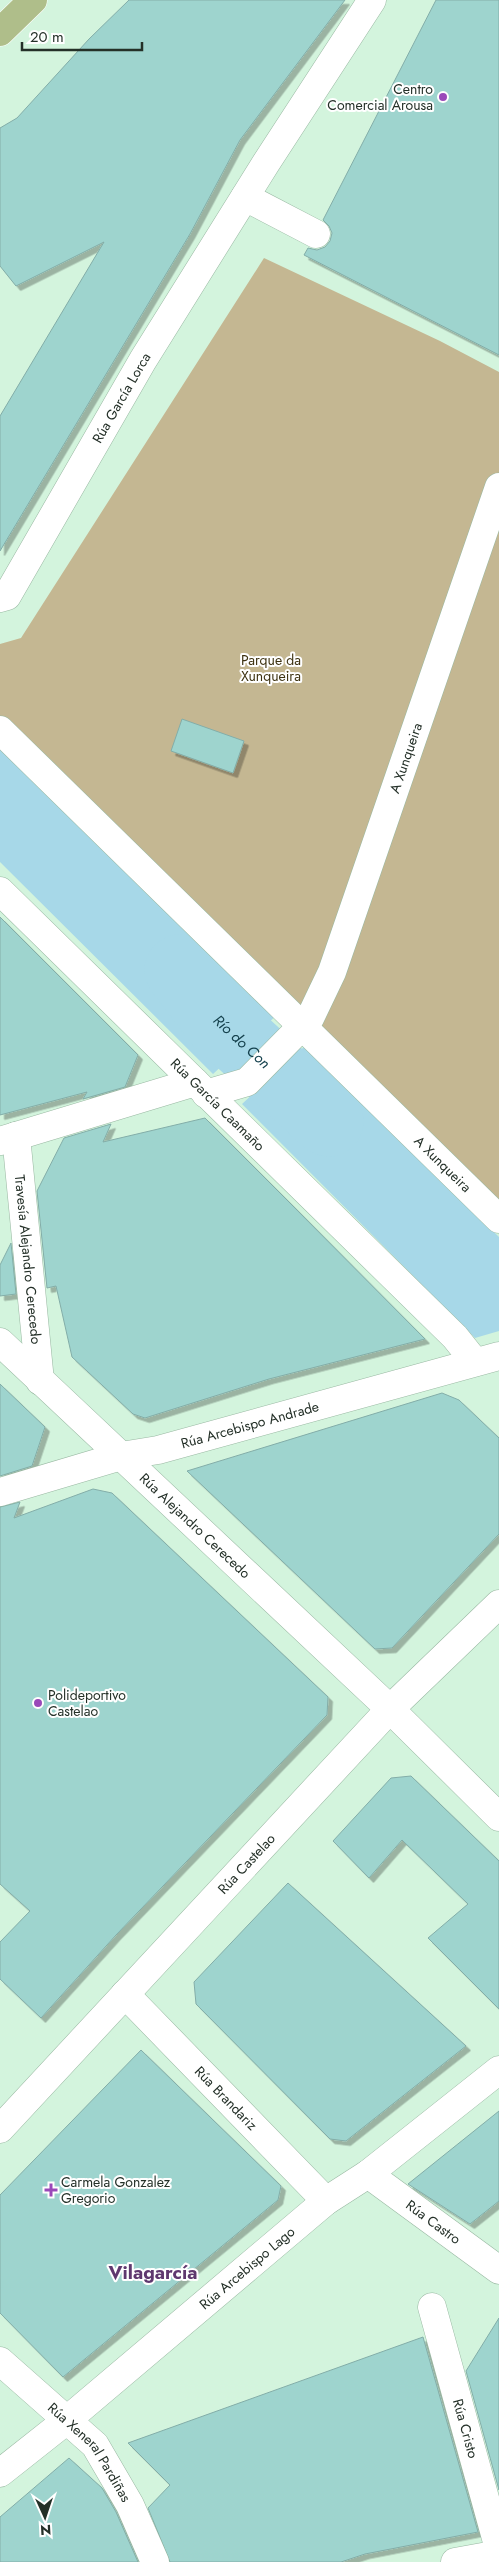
<svg xmlns="http://www.w3.org/2000/svg" width="499" height="2562" viewBox="0 0 499 2562" font-family="Jost,sans-serif">
  <defs>
    <filter id="shadow"><feDropShadow dx="4.5" dy="4.5" stdDeviation="0" flood-color="#0004"/></filter>
  </defs>
  <rect width="100%" height="100%" fill="#d3f4dd"/>
  <path fill="#c4b792" d="M 264,258 L 440,341 L 499,372 L 499,1202 L 0,724 L 0,644 L 21,638 Z"/>
  <path fill="#a7d8e8" d="M 0,744 L 279,1013 L 213,1074 L 0,862 Z
    M 306,1045 L 499,1237 L 499,1331 L 475,1338 L 242,1104 Z"/>
  <g fill="none" stroke-linecap="round" stroke-linejoin="round">
    <path stroke="#a7d8e8" stroke-width="71" id="s1" d="M 180,970 L 218,1020 L 328,1121"/>
  </g>
  <path fill="#9ed4ce" stroke="#83ada8" filter="url(#shadow)" d="M 129,0 L 345,0 L 240,140 L 190,234 L 0,551 L 0,416 L 104,242 L 16,286 L 0,266 L 0,128 L 17,118 L 89,39 Z
    M 436,0 L 499,0 L 499,355 L 304,255 L 308,248 L 317,250 L 325,247 L 330,241 L 332,233 L 329,226 L 323,220 Z
    M 182,719 L 244,741 L 233,773 L 171,751 Z
    M 0,917 L 138,1055 L 125,1087 L 83,1099 L 87,1092 L 0,1115 Z
    M 205,1118 L 287,1200 L 425,1339 L 269,1379 L 145,1418 L 133,1414 L 72,1357 L 56,1286 L 47,1288 L 37,1191 L 64,1138 L 111,1124 L 103,1142 Z
    M 11,1243 L 16,1294 L 0,1296 L 0,1265 Z
    M 0,1384 L 45,1427 L 32,1466 L 0,1476 Z
    M 442,1393 L 459,1400 L 499,1438 L 499,1534 L 392,1648 L 375,1649 L 187,1471 Z
    M 93,1489 L 112,1493 L 328,1697 L 327,1715 L 116,1935 L 41,2018 L 0,1979 L 0,1942 L 30,1911 L 0,1884 L 0,1507 L 20,1502 L 14,1518 Z
    M 411,1776 L 499,1861 L 499,2009 L 428,1938 L 468,1904 L 402,1840 L 369,1878 L 333,1841 L 391,1778 Z
    M 288,1883 L 466,2046 L 346,2141 L 330,2139 L 196,2004 L 194,1982 Z
    M 141,2050 L 281,2186 L 278,2200 L 63,2377 L 0,2313 L 0,2195 Z
    M 499,2111 L 499,2201 L 470,2224 L 408,2184 Z
    M 499,2318 L 499,2490 L 466,2371 Z
    M 423,2337 L 478,2532 L 365,2554 L 341,2562 L 170,2562 L 148,2508 L 170,2485 L 128,2443 Z
    M 69,2458 L 102,2488 L 116,2512 L 138,2562 L 0,2562 L 0,2517 Z"/>
  <g fill="none" stroke-linecap="round" stroke-linejoin="round">
    <g stroke="#99b8a2" stroke-width="29">
      <g id="pedestrian">
        <path id="s2" d="M 0,730 L 499,1219"/>
        <path id="s3" d="M 0,891 L 455,1337 L 475,1362"/>
        <path id="s4" d="M 206,1094 L 247,1082 L 310,1018 L 332,972 L 499,487"/>
        <path id="s5" d="M 16,1136 L 40,1381"/>
        <path d="M 0,1141 L 195,1082"/>
        <path id="s6" d="M 0,1492 L 121,1456 L 158,1450 L 499,1356"/>
        <path id="s7" d="M 125,1994 L 326,2201"/>
        <path id="s8" d="M 0,2129 L 390,1709 L 499,1604"/>
        <path id="s9" d="M 368,2174 L 499,2270"/>
        <path id="s10" d="M 432,2307 L 499,2549"/>
        <path id="s11" d="M 0,2361 L 95,2445 L 130,2505 L 155,2562"/>
        <path id="s12" d="M 0,2473 L 67,2420 L 326,2201 L 368,2174 L 499,2070"/>
        <path d="M 455,2562 L 499,2554"/>
      </g>
    </g>
    <g stroke="#99b8a2" stroke-width="29">
      <g id="minor">
        <path d="M 245,197 L 316,234"/>
        <path id="s13" d="M 0,598 L 7,596 L 143,360 L 266,163 L 372,0"/>
        <path id="s14" d="M 0,1342 L 390,1709 L 499,1817"/>
      </g>
    </g>
    <g stroke="#fff" stroke-width="29">
      <path id="primary" d="M 0,32 L 33,0"/>
    </g>
    <use href="#pedestrian" stroke="#fff" stroke-width="28"/>
    <use href="#minor" stroke="#fff" stroke-width="28"/>
    <use href="#primary" stroke="#afbe8a" stroke-width="28"/>
  </g>
  <g fill="#9a49b9" stroke="#fff" stroke-width="2">
    <circle cx="443" cy="97" r="5"/>
    <circle cx="38" cy="1703" r="5"/>
    <path d="M48.5 2182.5h5v5h5v5h-5v5h-5v-5h-5v-5h5z"/>
  </g>
  <g text-anchor="middle" stroke-width="4" stroke-linejoin="round" paint-order="stroke">
    <g font-size="14" fill="#243028" stroke="#fff" text-anchor="start">
      <text x="433" y="94" text-anchor="end">Centro<tspan x="433" dy="16">Comercial Arousa</tspan></text>
      <text x="48" y="1700">Polideportivo<tspan x="48" dy="16">Castelao</tspan></text>
      <text x="61" y="2187">Carmela Gonzalez<tspan x="61" dy="16">Gregorio</tspan></text>
    </g>
    <g font-size="14" fill="#243028" stroke="#fff">
      <text dy="5" stroke="none"><textPath href="#s13" startOffset="236">Rúa García Lorca</textPath></text>
      <text dy="5" stroke="none"><textPath href="#s4" startOffset="410">A Xunqueira</textPath></text>
      <text dy="5" stroke="none"><textPath href="#s3" startOffset="305">Rúa García Caamaño</textPath></text>
      <text dy="5" stroke="none"><textPath href="#s2" startOffset="620">A Xunqueira</textPath></text>
      <text dy="5" stroke="none"><textPath href="#s5" startOffset="124">Travesía Alejandro Cerecedo</textPath></text>
      <text dy="5" stroke="none"><textPath href="#s6" startOffset="259">Rúa Arcebispo Andrade</textPath></text>
      <text dy="5" stroke="none"><textPath href="#s14" startOffset="268">Rúa Alejandro Cerecedo</textPath></text>
      <text dy="5" stroke="none"><textPath href="#s8" startOffset="362">Rúa Castelao</textPath></text>
      <text dy="5" stroke="none"><textPath href="#s7" startOffset="145">Rúa Brandariz</textPath></text>
      <text dy="5" stroke="none"><textPath href="#s9" startOffset="81">Rúa Castro</textPath></text>
      <text dy="5" stroke="none"><textPath href="#s12" startOffset="321">Rúa Arcebispo Lago</textPath></text>
      <text dy="5" stroke="none"><textPath href="#s10" startOffset="126">Rúa Cristo</textPath></text>
      <text dy="5" stroke="none"><textPath href="#s11" startOffset="129">Rúa Xeneral Pardiñas</textPath></text>
    </g>
    <g font-size="14" fill="#3d3211" stroke="#fff">
      <text x="271" y="665">Parque da<tspan x="271" dy="16">Xunqueira</tspan></text>
    </g>
    <g font-size="15" font-style="italic" fill="#16424e" stroke="#fff">
      <text dy="5" stroke="none"><textPath href="#s1" startOffset="95">Río do Con</textPath></text>
    </g>
    <g font-size="19" font-weight="bold" fill="#5f386f" stroke="#fff">
      <text x="153" y="2279">Vilagarcía</text>
    </g>
  </g>
  <g transform="translate(45 2517) rotate(177)" stroke="#ffffff" stroke-width="4" paint-order="stroke">
  <path d="M0-4L9 19L0 12L-9 19Z" fill="#243028"/>
  <text y="-8" font-size="14" font-weight="bold" text-anchor="middle" fill="#243028">N</text>
  </g>
  <path d="M22 42v8h120v-8" fill="none" stroke="#243028" stroke-width="2.5"/>
  <text x="30" y="42" font-size="15" fill="#243028" stroke="#ffffff" stroke-width="4" paint-order="stroke">20 m</text>
</svg>
